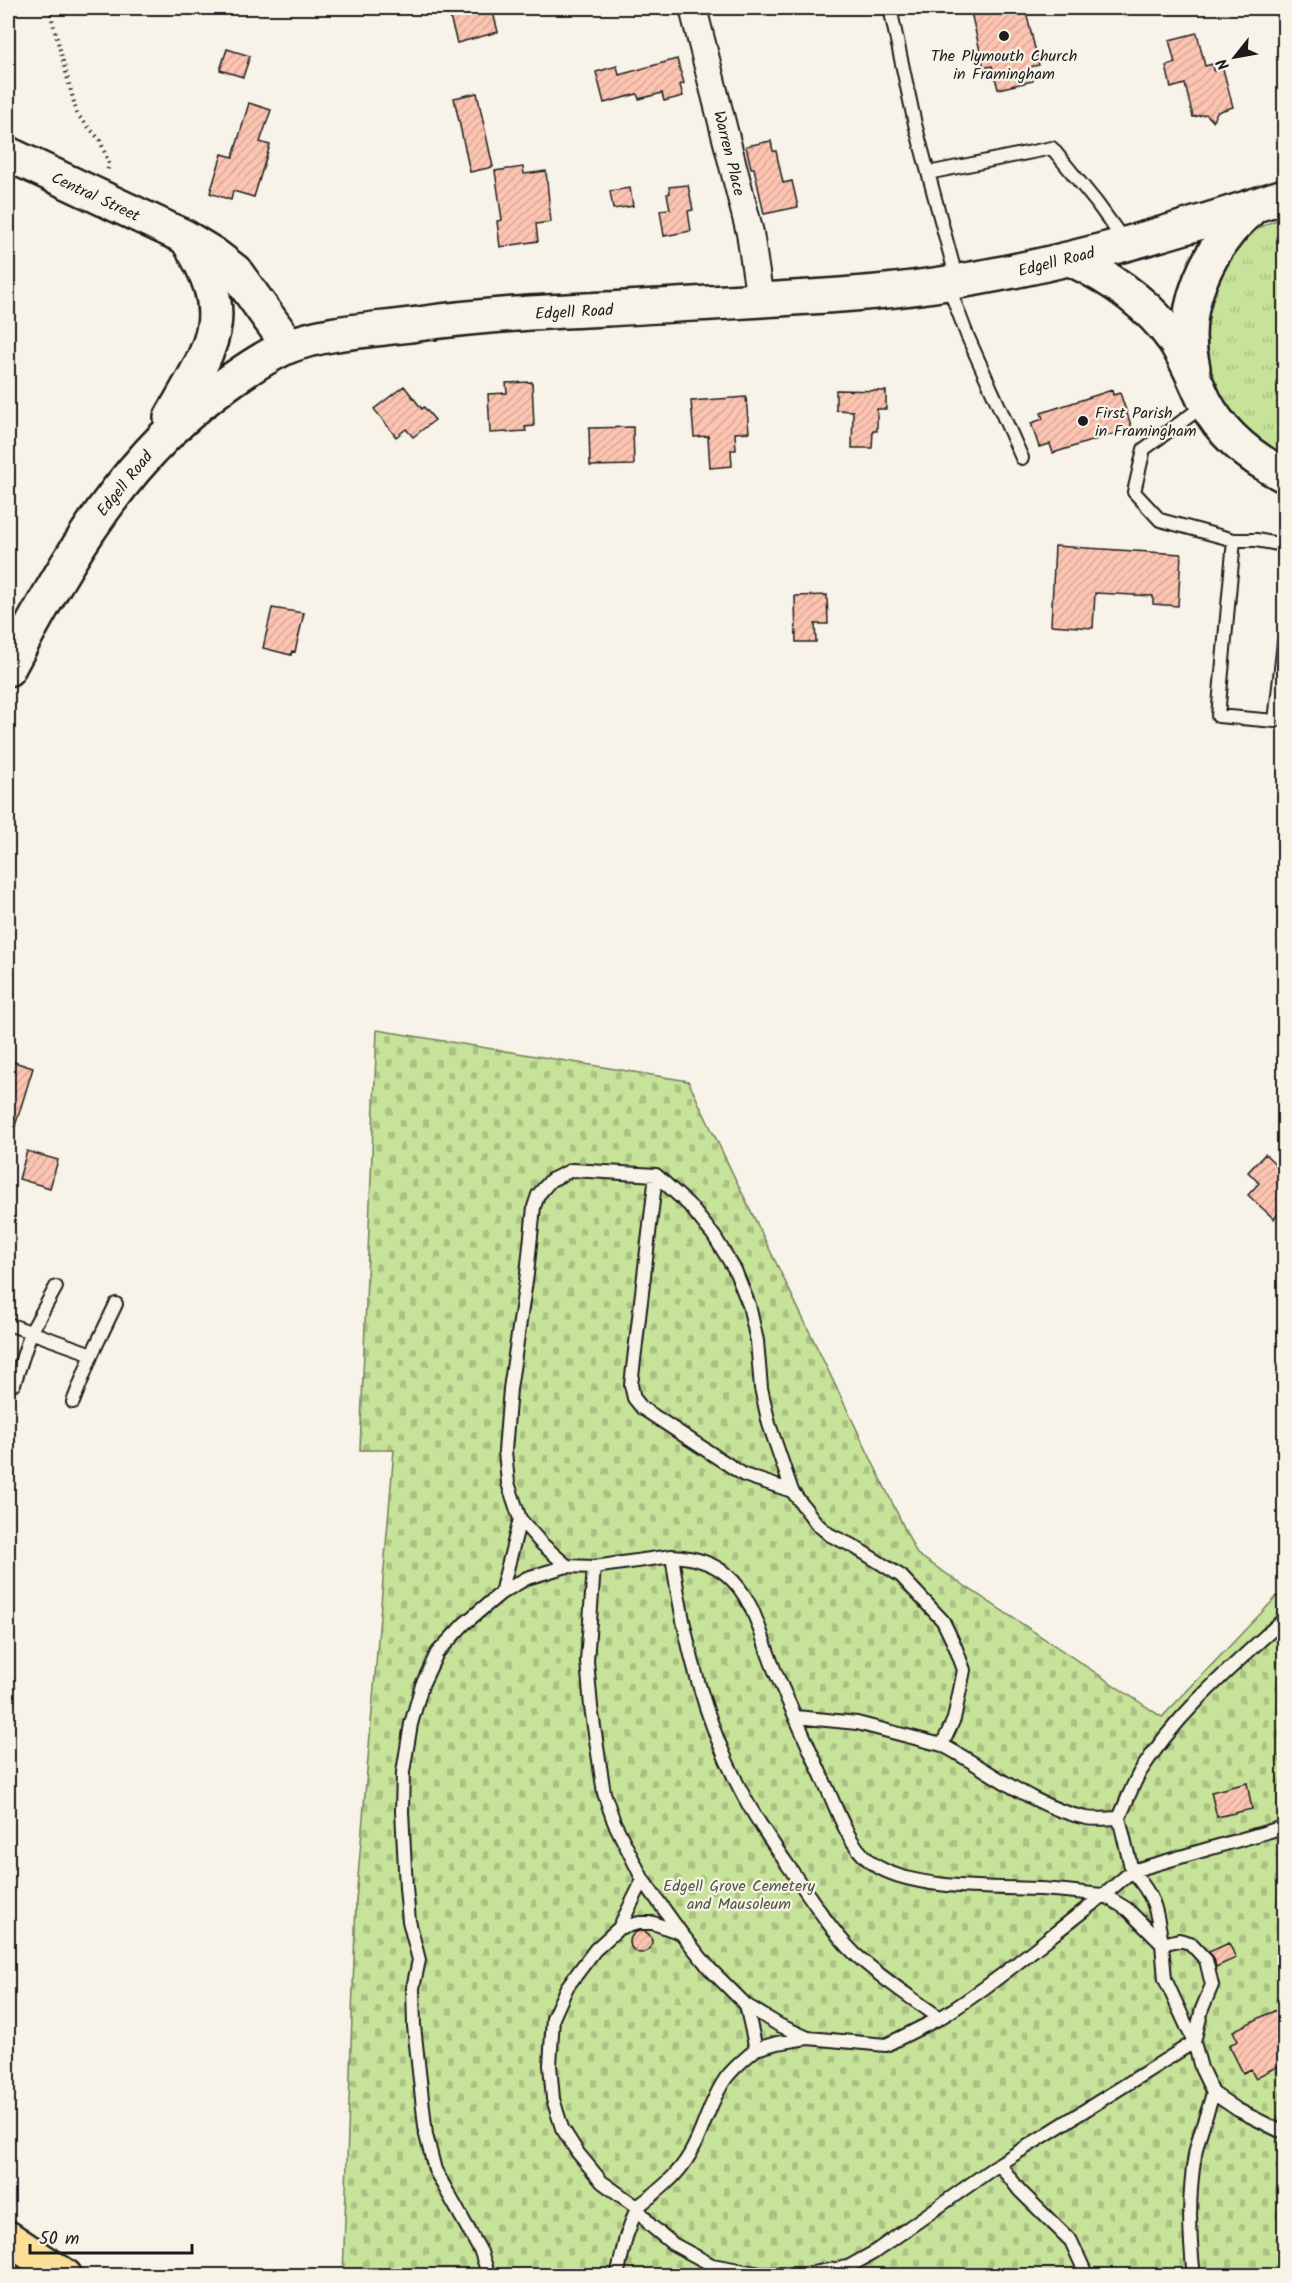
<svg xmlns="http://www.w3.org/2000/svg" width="1292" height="2283" viewBox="0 0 1292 2283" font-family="Kalam,sans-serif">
  <defs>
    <pattern id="cemetery-stones" width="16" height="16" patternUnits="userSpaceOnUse" patternTransform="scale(1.5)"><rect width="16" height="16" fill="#c7e299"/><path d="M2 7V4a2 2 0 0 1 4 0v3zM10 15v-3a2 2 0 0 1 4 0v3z" fill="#aac183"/></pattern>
    <pattern id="park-tufts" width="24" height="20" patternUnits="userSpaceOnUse" patternTransform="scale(1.5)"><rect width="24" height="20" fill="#c7e299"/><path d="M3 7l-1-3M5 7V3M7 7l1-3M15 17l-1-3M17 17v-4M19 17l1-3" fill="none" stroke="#aac183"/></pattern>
    <pattern id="building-hatch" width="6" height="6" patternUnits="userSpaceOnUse" patternTransform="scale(1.5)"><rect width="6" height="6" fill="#fcc4b1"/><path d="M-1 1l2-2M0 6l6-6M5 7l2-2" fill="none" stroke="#d7a898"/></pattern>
  </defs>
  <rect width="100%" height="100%" fill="#f7f3e8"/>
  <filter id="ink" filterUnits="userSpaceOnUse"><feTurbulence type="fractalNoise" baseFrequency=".0167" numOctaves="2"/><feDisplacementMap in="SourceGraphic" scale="12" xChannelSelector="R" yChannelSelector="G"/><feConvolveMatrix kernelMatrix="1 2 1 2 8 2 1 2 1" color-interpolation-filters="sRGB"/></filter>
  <g filter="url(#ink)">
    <path fill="url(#cemetery-stones)" stroke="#727f5a" stroke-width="1.5" d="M 377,1030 L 688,1081 L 917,1554 L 1162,1717 L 1284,1589 L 1284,2275 L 343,2276 L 356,1901 L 394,1450 L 360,1450 Z"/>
    <path fill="url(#park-tufts)" stroke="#727f5a" stroke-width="1.5" d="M 1284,217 L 1284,455 C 1268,447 1248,436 1236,421 C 1197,375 1197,284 1241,242 C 1254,229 1268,223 1284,217 Z"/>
    <path fill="url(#building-hatch)" stroke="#1c1c1c" stroke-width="1.5" d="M 484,8 L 492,8 L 498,32 L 457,43 L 450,17 Z
      M 970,8 L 1025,8 L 1039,65 L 1030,67 L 1033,81 L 998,89 L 992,66 L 984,68 Z
      M 1197,33 L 1205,66 L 1213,64 L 1214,71 L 1223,69 L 1233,107 L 1217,112 L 1213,121 L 1206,114 L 1193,117 L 1185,84 L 1171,88 L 1166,66 L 1175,63 L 1169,40 Z
      M 227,49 L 250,56 L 243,77 L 220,70 Z
      M 677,59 L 684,83 L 680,85 L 683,96 L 664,101 L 662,93 L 639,99 L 637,94 L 604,103 L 596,72 L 617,66 L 619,75 Z
      M 477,93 L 493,167 L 470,172 L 454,98 Z
      M 249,103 L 271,110 L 260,142 L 270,145 L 254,197 L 233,191 L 231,200 L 210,193 L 222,154 L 233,157 Z
      M 771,141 L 773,151 L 776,151 L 783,183 L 792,181 L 798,207 L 764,214 L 754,168 L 751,168 L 746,146 Z
      M 523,167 L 524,174 L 546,171 L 551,222 L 536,224 L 538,241 L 500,247 L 497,221 L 502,220 L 495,171 Z
      M 688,185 L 693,210 L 688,211 L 691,231 L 664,236 L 660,210 L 670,209 L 667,194 L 670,193 L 669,187 Z
      M 630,188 L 633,206 L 613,209 L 610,191 Z
      M 532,382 L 534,426 L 525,427 L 526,431 L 490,433 L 488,394 L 507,393 L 506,383 Z
      M 404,386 L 422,409 L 424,407 L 435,420 L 413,437 L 406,429 L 396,437 L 374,409 Z
      M 836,390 L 886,391 L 886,409 L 877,409 L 877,431 L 873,431 L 872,448 L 852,448 L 853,411 L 836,410 Z
      M 1112,390 L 1113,395 L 1120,393 L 1132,428 L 1053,453 L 1050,444 L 1039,447 L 1031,423 L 1043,419 L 1041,413 Z
      M 746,397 L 749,432 L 735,433 L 736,450 L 731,450 L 732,466 L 710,468 L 708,436 L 694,437 L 691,401 Z
      M 633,427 L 634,465 L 590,466 L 589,428 Z
      M 1055,546 L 1181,554 L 1178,606 L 1153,604 L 1153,596 L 1095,593 L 1093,628 L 1051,625 Z
      M 827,595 L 828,624 L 815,624 L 816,642 L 796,642 L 795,596 Z
      M 272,608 L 304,613 L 295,652 L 292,651 L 291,655 L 263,648 Z
      M 8,1060 L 33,1068 L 12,1136 L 8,1135 Z
      M 27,1151 L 58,1160 L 50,1188 L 19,1179 Z
      M 1265,1154 L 1284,1172 L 1284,1208 L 1274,1219 L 1248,1195 L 1259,1183 L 1248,1172 Z
      M 1247,1783 L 1252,1809 L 1217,1817 L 1211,1792 Z
      M630 1942a11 11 0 1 1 22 0a11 11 0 1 1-22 0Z
      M 1229,1943 L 1236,1958 L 1216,1967 L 1214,1958 L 1209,1952 Z
      M 1284,2006 L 1284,2063 L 1255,2078 L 1251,2069 L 1243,2073 L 1229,2045 L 1238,2041 L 1233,2031 Z"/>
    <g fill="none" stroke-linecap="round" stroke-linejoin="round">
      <g stroke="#1c1c1c" stroke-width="16">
        <path id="lane" d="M 890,8 L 915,124 L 957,280
          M 928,173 L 1052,148 L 1096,202 L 1125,242
          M 948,285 L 967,335 L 1022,458
          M 1206,404 L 1144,449 L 1134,492 L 1160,520 L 1234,540 L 1256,540 L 1284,545
          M 1234,540 L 1218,716 L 1275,721 L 1284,642
          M 656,1175 L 631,1385 L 634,1398 L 642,1408 L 744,1475 L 792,1491
          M 8,1324 L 92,1354 L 73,1402
          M 92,1354 L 116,1304
          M 14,1384 L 31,1332 L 56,1287
          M 672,1556 C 692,1557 711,1561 727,1575 C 757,1601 761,1641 777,1676 C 795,1716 813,1756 831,1797 C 842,1822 853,1853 878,1867 C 918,1890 994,1887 1040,1889 C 1061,1890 1082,1893 1104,1895 C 1049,1936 998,1982 940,2018
          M 594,1567 L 587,1661 L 591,1707 L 604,1793 L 614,1822 L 643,1880
          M 501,1593 L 527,1578 L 567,1566
          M 796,1717 L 857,1723 L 942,1745
          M 1119,1818 C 1126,1803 1132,1786 1140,1772 C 1178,1712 1233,1666 1284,1619
          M 619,1928 L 643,1880 L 681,1933
          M 746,2005 L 756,2049 L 777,2043 L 807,2038
          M 1213,2093 L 1201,2068 L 1194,2042 L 1202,2009 L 1212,1985 L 1206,1960 L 1190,1943 L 1179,1940 L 1162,1944 C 1156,1908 1156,1899 1132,1871 L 1284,1827
          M 999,2164 L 1020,2191 L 1071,2241 L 1087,2276
          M 489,2276 L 481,2252 L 435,2170 L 426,2135 L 414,2026 L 413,1988 L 419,1960 L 409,1921 L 406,1888 L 402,1811 L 403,1772 L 411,1724 L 422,1685 L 437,1653 L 464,1624 L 501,1593 L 520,1519
          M 617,2276 L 626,2237 L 637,2207 L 602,2182 L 578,2153 L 562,2128 L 553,2099 L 550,2065 L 553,2018 L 567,1987 L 595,1950 L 619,1928 L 639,1923 L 653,1923 L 681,1933 L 710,1969 L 746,2005 L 779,2025 L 808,2038 L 886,2045 L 940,2018 C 911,1998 882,1978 856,1955 C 834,1934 817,1907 800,1883 C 779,1852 756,1821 739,1787 C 702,1715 683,1635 672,1556 L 594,1567 L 567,1566 L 541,1543 L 520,1519 L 508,1483 L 505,1451 L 510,1389 L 527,1274 L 534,1207 L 538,1195 L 551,1180 L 572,1170 L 656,1175 L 689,1205 L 714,1236 L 735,1270 L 749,1305 L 757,1341 L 761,1388 L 769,1424 L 792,1491 L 817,1524 L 830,1535 L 853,1546 L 901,1576 L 943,1621 L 955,1646 L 964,1670 L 954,1719 L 942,1745 C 990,1770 1033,1807 1086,1818 C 1097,1820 1109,1818 1119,1818 L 1132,1871 L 1104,1895 L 1127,1909 L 1162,1944 L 1165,1979 L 1194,2042 L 999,2164 L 873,2253 L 848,2267 L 807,2274 L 761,2274 L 712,2265 L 673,2244 L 650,2225 L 637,2207 C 657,2192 677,2177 690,2154 C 704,2130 709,2102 726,2078 C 734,2067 746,2058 756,2049
          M 1194,2276 C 1189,2235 1188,2195 1195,2155 C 1198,2135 1208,2113 1213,2093 L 1238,2110 L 1278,2130 L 1284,2131"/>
      </g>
      <g stroke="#1c1c1c" stroke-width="30">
        <path id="street" d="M 693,8 L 750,233 L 760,300"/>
      </g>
      <g stroke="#1c1c1c" stroke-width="38">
        <path id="secondary" d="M 8,154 L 185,237 L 213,254 L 235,271 L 289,346
          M 1071,259 C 1111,278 1148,303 1174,340 C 1187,360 1195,381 1205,402 C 1223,436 1251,458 1284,475
          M 1193,368 C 1178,309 1208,246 1252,208
          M 171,418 C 210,348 238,318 188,241
          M 8,669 C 68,558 126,453 233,379 C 250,367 270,354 289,346 C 328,331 377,330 418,324 C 481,315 543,312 606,309 C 689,304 771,300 853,294 C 1001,283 1143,242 1284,196"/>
      </g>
      <g stroke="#1c1c1c" stroke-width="38">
        <path id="highway" d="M 8,2238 L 65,2276"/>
      </g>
      <path stroke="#1c1c1c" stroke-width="4" stroke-dasharray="1.5 4.5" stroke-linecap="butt" d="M 49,8 L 77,114 L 100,140 L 109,164 L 107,172"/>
      <use href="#lane" stroke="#f7f3e8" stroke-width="12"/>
      <use href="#street" stroke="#f7f3e8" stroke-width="26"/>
      <use href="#secondary" stroke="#f7f3e8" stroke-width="33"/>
      <use href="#highway" stroke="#fdde96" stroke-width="33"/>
    </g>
  </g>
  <g fill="#1c1c1c" stroke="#f7f3e8" stroke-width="2">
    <circle cx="1004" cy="36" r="6"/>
    <circle cx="1083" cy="421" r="6"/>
  </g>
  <g text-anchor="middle" stroke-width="4.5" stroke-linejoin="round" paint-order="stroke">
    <g font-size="16" fill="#1c1c1c" stroke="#f7f3e8">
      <text x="1004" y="61">The Plymouth Church<tspan x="1004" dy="18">in Framingham</tspan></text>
      <text x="1095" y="418" text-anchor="start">First Parish<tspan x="1095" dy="18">in Framingham</tspan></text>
    </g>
    <g font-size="16" fill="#1c1c1c" stroke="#f7f3e8">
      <text transform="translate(730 153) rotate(76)" y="6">Warren Place</text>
      <text transform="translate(96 196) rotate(25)" y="6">Central Street</text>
      <text transform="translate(1056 261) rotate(-14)" y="6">Edgell Road</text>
      <text transform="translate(574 311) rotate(-3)" y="6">Edgell Road</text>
      <text transform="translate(124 483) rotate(-51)" y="6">Edgell Road</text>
    </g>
    <g font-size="16" fill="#4f5742" stroke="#f7f3e8">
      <text x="739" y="1891">Edgell Grove Cemetery<tspan x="739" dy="18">and Mausoleum</tspan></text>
    </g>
  </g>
  <rect width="1292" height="2283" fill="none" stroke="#f7f3e8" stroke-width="30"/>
  <rect x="15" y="15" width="1262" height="2253" fill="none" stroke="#1c1c1c" stroke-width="2" filter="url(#ink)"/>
  <g transform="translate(1235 57) rotate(239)" stroke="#f7f3e8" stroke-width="4.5" paint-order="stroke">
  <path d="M0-4.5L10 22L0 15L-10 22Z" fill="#1c1c1c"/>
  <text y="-9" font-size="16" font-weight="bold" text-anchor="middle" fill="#1c1c1c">N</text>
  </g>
  <path d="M30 2244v9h162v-9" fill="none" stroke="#1c1c1c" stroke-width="3"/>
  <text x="39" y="2244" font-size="18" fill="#1c1c1c" stroke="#f7f3e8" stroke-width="4.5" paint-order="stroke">50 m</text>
</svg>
